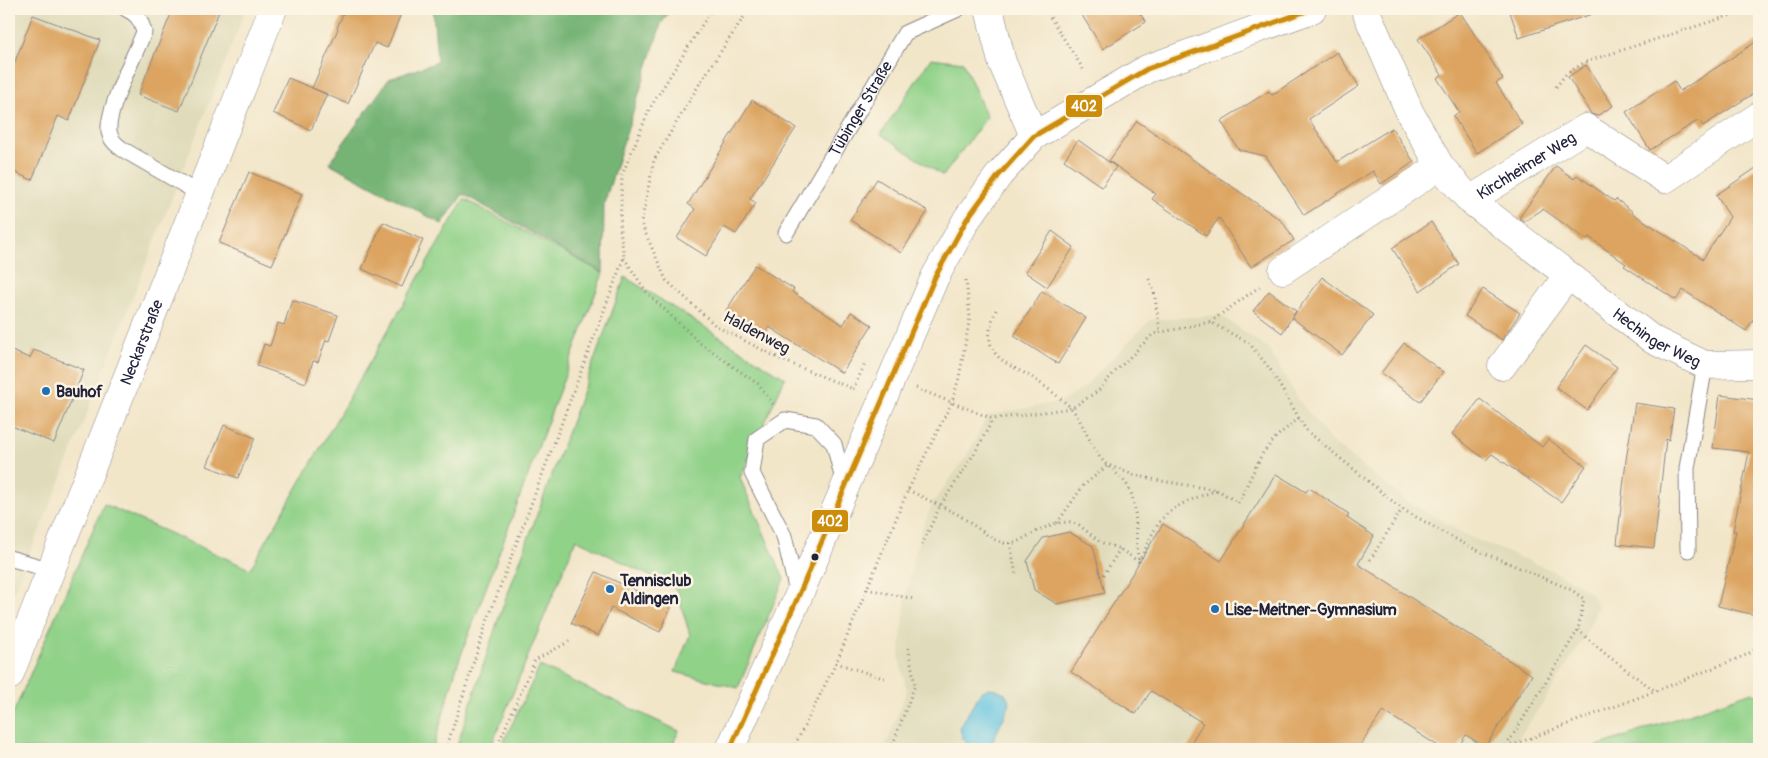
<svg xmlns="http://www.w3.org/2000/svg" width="1768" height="758" viewBox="0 0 1768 758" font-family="Pangolin,sans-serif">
  <rect width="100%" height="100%" fill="#fcf5e5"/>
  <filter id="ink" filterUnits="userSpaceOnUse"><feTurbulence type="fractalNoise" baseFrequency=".02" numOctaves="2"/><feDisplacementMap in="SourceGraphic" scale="10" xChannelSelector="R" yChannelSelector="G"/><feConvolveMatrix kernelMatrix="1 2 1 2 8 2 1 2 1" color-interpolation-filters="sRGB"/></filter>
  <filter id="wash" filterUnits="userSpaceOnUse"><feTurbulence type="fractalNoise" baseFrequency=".0096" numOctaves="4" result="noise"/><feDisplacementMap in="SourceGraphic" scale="20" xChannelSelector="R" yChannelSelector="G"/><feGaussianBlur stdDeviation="1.12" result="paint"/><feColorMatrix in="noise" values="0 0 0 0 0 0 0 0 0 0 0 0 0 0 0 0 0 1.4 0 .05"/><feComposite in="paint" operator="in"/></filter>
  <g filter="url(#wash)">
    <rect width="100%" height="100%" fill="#f2e6c9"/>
    <path fill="#e0dcbb" d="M 9,9 L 246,9 L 64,472 L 9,603 Z
      M 1220,315 L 1268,348 L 1298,399 L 1331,441 L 1408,502 L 1470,537 L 1544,567 L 1577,583 L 1591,594 L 1598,607 L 1584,638 L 1545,700 L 1511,749 L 884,749 L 907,691 L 899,658 L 906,597 L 913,559 L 921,531 L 933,502 L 966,457 L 987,416 L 1063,401 L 1082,389 L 1150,320 Z"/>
    <path fill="#91d289" stroke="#5a7a62" d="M 931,58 L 963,62 L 987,117 L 943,176 L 881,134 Z
      M 464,199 L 603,273 L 457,666 L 433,749 L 9,749 L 9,723 L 104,504 L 250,569 Z
      M 625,277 L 785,378 L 740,478 L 784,579 L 738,688 L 675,672 L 690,635 L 676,589 L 576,539 L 490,749 L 456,749 L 498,620 Z
      M 540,666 L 679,731 L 670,749 L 500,749 Z
      M 1752,692 L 1759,696 L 1759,749 L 1589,749 Z"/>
    <path fill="#74b475" stroke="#4b6b58" d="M 433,9 L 671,9 L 661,24 L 604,204 L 603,273 L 463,194 L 442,224 L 329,163 L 389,79 L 437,62 Z"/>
    <path fill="#62c4e1" stroke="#42738e" d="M 989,688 C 999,689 1008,693 1010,704 L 989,749 L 971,749 L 962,737 L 960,727 L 981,692 Z"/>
    <g id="blocks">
      <path fill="#dca461" d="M 173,9 L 220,9 L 179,111 L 138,95 Z
        M 345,9 L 403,9 L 387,48 L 375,43 L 348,104 L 312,88 L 338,29 L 337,28 Z
        M 1078,9 L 1137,9 L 1146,22 L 1103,49 Z
        M 1509,9 L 1595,9 L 1595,13 L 1519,38 Z
        M 1460,12 L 1503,79 L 1496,83 L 1522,124 L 1477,153 L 1453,116 L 1459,112 L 1437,78 L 1442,75 L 1418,39 Z
        M 33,15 L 100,40 L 69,121 L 58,116 L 32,180 L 9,170 L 9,77 Z
        M 1759,40 L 1759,90 L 1703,126 L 1699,120 L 1650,150 L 1626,112 L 1674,81 L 1680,91 Z
        M 1337,52 L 1359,86 L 1309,119 L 1337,162 L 1392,128 L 1414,162 L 1381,184 L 1373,171 L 1304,215 L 1266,156 L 1239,150 L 1221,121 L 1269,91 L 1272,95 Z
        M 1586,65 L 1613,106 L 1597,116 L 1591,114 L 1568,77 Z
        M 288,78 L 327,94 L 311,130 L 273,113 Z
        M 752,100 L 796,128 L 750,199 L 756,203 L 736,234 L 724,227 L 706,256 L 677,238 L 695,209 L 688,204 Z
        M 1137,121 L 1282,221 L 1294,240 L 1251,267 L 1219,218 L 1206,236 L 1152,199 L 1156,194 L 1109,161 Z
        M 1078,140 L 1116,167 L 1102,187 L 1064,160 Z
        M 1556,166 L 1574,179 L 1577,175 L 1614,201 L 1616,199 L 1633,212 L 1632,213 L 1703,259 L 1730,217 L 1716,195 L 1759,166 L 1759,310 L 1746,331 L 1683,290 L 1676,300 L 1624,266 L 1626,264 L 1589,237 L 1587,240 L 1543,209 L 1524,222 L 1519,218 Z
        M 249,172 L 302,194 L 272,265 L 219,243 Z
        M 877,179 L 928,211 L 901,253 L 850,220 Z
        M 383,222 L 423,240 L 402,287 L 362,269 Z
        M 1431,222 L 1459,264 L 1420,291 L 1392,248 Z
        M 1052,231 L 1074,247 L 1047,287 L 1025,272 Z
        M 755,265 L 794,289 L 792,292 L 843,325 L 851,312 L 872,325 L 842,373 L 769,327 L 765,335 L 726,311 Z
        M 1322,277 L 1373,315 L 1342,355 L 1292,318 Z
        M 1483,289 L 1520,313 L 1502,340 L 1465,316 Z
        M 1042,291 L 1086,318 L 1058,364 L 1014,336 Z
        M 1269,291 L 1296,311 L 1282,333 L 1253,311 Z
        M 292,300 L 338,315 L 329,341 L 326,340 L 318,362 L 313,361 L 306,383 L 257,366 L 264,344 L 270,346 L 278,323 L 284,325 Z
        M 1404,343 L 1443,372 L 1420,402 L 1381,373 Z
        M 1586,345 L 1617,367 L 1587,410 L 1556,387 Z
        M 9,350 L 30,358 L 34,350 L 84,370 L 54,443 L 9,425 Z
        M 1720,395 L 1759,400 L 1759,616 L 1718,606 L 1736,531 L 1733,531 L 1749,452 L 1713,448 Z
        M 1480,399 L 1542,447 L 1548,439 L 1586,466 L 1561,502 L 1492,454 L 1486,460 L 1452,434 Z
        M 1635,403 L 1674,409 L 1669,440 L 1666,439 L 1654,548 L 1617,544 L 1626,460 Z
        M 224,425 L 255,438 L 238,478 L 207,466 Z
        M 1276,474 L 1306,492 L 1309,488 L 1349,514 L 1347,518 L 1374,536 L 1358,564 L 1532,675 L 1485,747 L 1466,735 L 1457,749 L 1443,749 L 1383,711 L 1358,749 L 1187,749 L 1203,723 L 1151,691 L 1136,714 L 1071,672 L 1163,524 L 1221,561 Z
        M 1069,532 L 1093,546 L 1105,593 L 1057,604 L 1034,590 L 1027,561 L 1043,538 Z
        M 596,572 L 671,607 L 660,632 L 611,608 L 598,636 L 571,623 Z"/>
    </g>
  </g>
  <g filter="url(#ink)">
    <use href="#blocks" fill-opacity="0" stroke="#8a8482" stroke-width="1"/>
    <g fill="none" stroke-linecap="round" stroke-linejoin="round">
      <g stroke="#8a8482" stroke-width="17">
        <g id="service">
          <path d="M 126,9 C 137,14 141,20 144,32 C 135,55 107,109 109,131 C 110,140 116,144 122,149 L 200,194"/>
          <path id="s1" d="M 786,233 L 905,33 L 958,9"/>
          <path d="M 1688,550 L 1687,468 L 1705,365"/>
          <path d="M 9,558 L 51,570"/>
          <path d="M 797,592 L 784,536 L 752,473 L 757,439 L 785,420 L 816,425 L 834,444 L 844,484"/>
        </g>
      </g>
      <g stroke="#8a8482" stroke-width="29">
        <g id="minor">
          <path d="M 989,9 L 1002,62 L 1034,136"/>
          <path id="s2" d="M 1365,9 L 1410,113 L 1440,166 L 1470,200 L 1653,340 L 1705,365 L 1759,364"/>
          <path id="s3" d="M 1470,200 L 1586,128 L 1665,179 L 1759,116"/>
          <path d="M 1283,270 L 1440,166"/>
          <path d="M 1502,366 L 1568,275"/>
          <path id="s4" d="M 9,676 L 273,9"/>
          <path d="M 730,749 L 798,597 L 935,277 L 967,219 L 999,175 L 1034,136 L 1147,69 L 1312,9"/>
        </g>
      </g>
      <path stroke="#8a8482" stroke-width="3" stroke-dasharray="1 4" stroke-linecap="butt" d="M 749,9 L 700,83 L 654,160 L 641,223 L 666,280 L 716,326 L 782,360 L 853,389
        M 1045,9 L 1085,72
        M 1556,87 L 1566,74 L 1585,62 L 1750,9
        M 624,258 L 647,293 L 700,343 L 758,384 L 773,404
        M 1149,279 L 1154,291 L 1160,332
        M 996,310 C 991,323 986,337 993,350 C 1000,363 1018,369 1030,376 C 1043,385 1057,395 1069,406 C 1081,416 1090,447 1103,461 C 1111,470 1122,476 1129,488 C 1139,509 1134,538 1139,562
        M 1210,322 L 1262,285
        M 916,388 L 993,419 L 1072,408 L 1098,391 L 1112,375 L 1153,334 L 1210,322 L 1249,343 L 1270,369 L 1306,430 L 1402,509 L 1470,547 L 1572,590 L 1584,599 L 1578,630 L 1505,748
        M 853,389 L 865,364
        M 908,490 L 959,515 L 993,539 L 1004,543 L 1015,543 L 1041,529 L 1057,523 L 1070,522 L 1079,525 L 1100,542 L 1120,549 L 1139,562
        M 1057,523 L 1083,486 L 1108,465 L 1134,475 L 1161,481 L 1218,490 L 1238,503 L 1262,454 L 1276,437 L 1299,418
        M 1010,543 L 1016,574
        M 922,545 L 940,506 L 976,451 L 993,419
        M 1370,560 L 1402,509
        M 1139,562 C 1146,548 1152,532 1161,520 C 1174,504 1199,497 1217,490
        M 1104,575 L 1120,549
        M 867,589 L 914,599
        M 1578,630 L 1608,656 L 1655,691
        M 836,663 L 886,679
        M 446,749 L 485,627 L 624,257 L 620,229 L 622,175 L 650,108 L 712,9
        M 496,749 L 535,660 L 572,640
        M 793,749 L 836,663 L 908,490 L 952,402 L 959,378 L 970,317 L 966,280
        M 891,749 L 915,685 L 908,646
        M 1502,749 L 1661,689 L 1746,655 L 1759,647"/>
      <use href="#service" stroke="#fff" stroke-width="15"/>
      <use href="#minor" stroke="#fff" stroke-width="28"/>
      <g stroke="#fcf5e5" stroke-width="9">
        <path id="bus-1" d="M 730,749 L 798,597 L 935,277 L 967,219 L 999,175 L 1034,136 L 1147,69 L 1312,9"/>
      </g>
      <use href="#bus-1" stroke="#cc8c0c" stroke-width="5"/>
    </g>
  </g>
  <g fill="#1f6fb2" stroke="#fcf5e5" stroke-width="2">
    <circle cx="46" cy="391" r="5"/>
    <circle cx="610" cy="589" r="5"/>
    <circle cx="1215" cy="609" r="5"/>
  </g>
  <circle fill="#22223b" stroke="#fcf5e5" stroke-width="2" cx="815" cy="557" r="4.5"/>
  <g text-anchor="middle" stroke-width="5" stroke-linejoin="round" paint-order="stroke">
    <g font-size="16" fill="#22223b" stroke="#fcf5e5">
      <text dy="6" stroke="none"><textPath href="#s1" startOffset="145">Tübinger Straße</textPath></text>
      <text dy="6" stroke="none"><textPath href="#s3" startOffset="66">Kirchheimer Weg</textPath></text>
      <text transform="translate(757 332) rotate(28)" y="6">Haldenweg</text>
      <text dy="6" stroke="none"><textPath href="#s2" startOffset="452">Hechinger Weg</textPath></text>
      <text dy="6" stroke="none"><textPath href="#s4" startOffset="359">Neckarstraße</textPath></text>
    </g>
    <g font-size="16" font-weight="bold" fill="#22223b" stroke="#fcf5e5" text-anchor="start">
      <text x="56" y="397">Bauhof</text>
      <text x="620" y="586">Tennisclub<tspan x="620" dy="18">Aldingen</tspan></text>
      <text x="1225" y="615">Lise-Meitner-Gymnasium</text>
    </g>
  </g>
  <g stroke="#fcf5e5" stroke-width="2">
    <rect x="1065" y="94" width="38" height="24" rx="5" fill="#cc8c0c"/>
    <rect x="811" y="509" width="38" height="24" rx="5" fill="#cc8c0c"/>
  </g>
  <g font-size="14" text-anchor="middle" font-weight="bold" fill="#fff">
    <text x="1084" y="111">402</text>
    <text x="830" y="526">402</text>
  </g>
  <rect width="1768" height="758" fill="none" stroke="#fcf5e5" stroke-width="30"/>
</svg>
